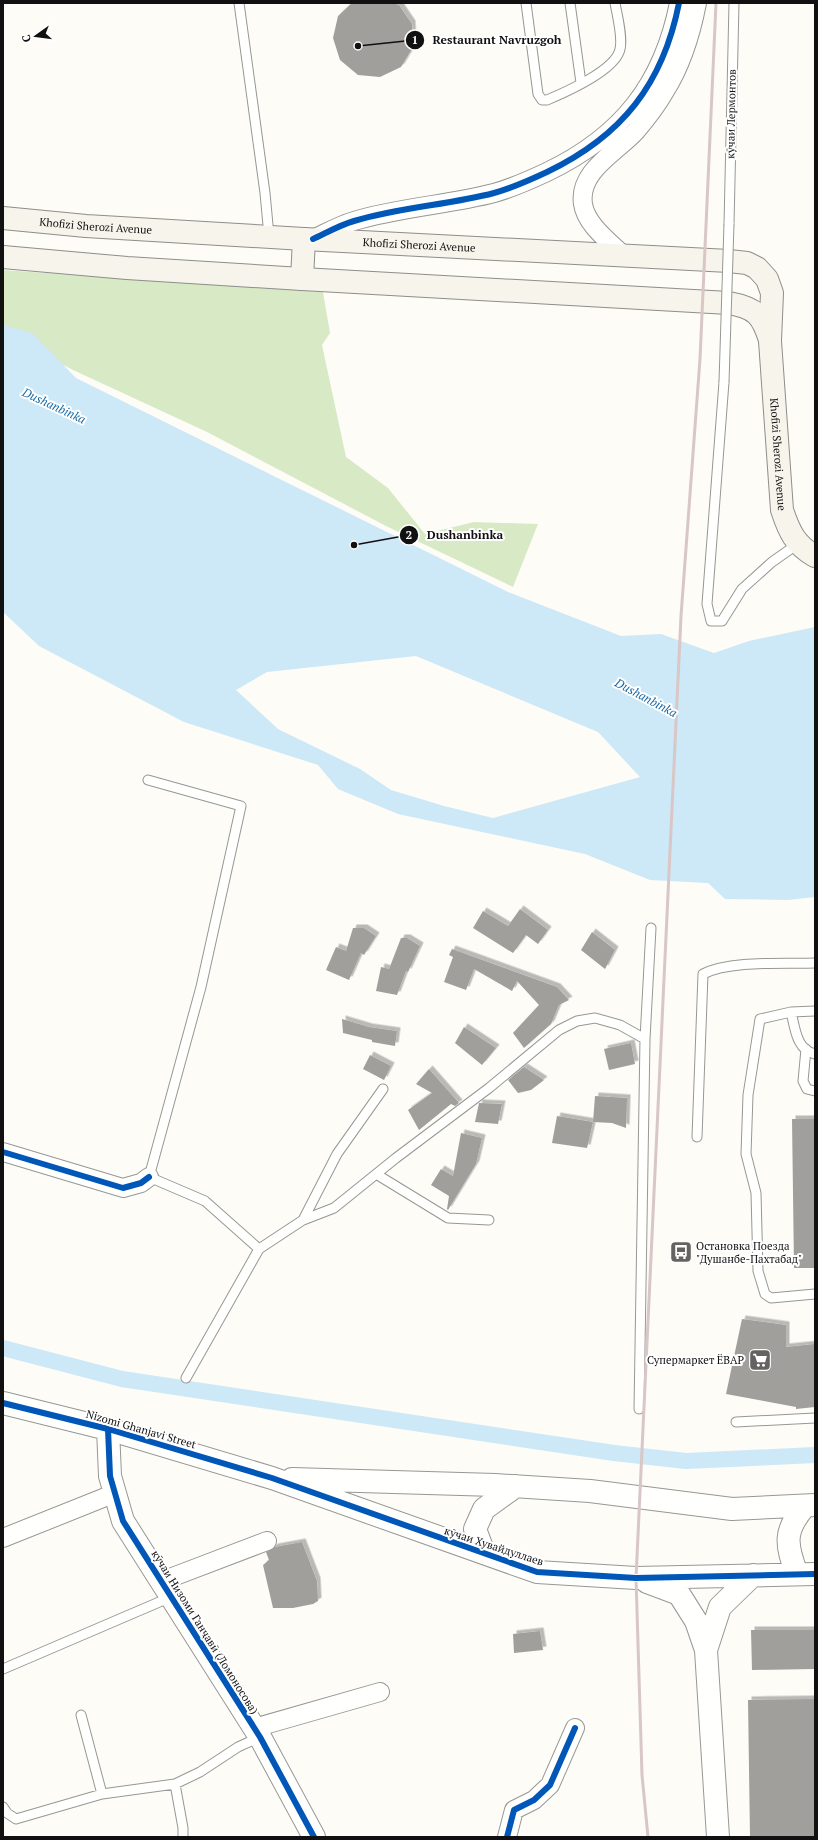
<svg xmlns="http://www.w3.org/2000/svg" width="818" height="1840" viewBox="0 0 818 1840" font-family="'PT Serif',serif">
  <defs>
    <filter id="shadow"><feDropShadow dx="3.5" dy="-3.5" stdDeviation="0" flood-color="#0004"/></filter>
  </defs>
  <rect width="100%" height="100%" fill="#fdfcf7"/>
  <path fill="#d8eac5" d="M 3,270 L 323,292 L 330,333 L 322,345 L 346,457 L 388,488 L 425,534 L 474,522 L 538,524 L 513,587 L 386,526 L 207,432 L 73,370 L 13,339 L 3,336 Z"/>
  <path fill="#cde8f7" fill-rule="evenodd" d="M 3,325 L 32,333 L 76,378 L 508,592 L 621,636 L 661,634 L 714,653 L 749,641 L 815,627 L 815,897 L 788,900 L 725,899 L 708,883 L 650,880 L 585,854 L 398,814 L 338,789 L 318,765 L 184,722 L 39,646 L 3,612 ZM 416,656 L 598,732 L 640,777 L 493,818 L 444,806 L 391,790 L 360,769 L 278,729 L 236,690 L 267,672 Z"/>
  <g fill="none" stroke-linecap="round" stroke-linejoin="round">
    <path stroke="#cde8f7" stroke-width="16" d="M 3,1348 L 122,1379 L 614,1453 L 686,1461 L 815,1455"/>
  </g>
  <path fill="#a19f9c" filter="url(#shadow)" d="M 352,3 L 393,3 L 399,5 L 412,24 L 413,47 L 401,67 L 380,77 L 358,75 L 340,60 L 333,38 L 338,16 Z
    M 520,909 L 548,930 L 538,944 L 526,935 L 513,953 L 473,928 L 483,911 L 508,926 Z
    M 353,928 L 364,928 L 376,936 L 364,955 L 361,953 L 349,980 L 326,970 L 336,947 L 346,951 Z
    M 592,932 L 615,950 L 605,969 L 581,950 Z
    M 401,938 L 407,938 L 420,946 L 408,972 L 406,971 L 397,995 L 376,991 L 381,967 L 389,969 Z
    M 452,949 L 557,987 L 569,1000 L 559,1005 L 551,1024 L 524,1048 L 513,1033 L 539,1005 L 517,981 L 512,991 L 474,969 L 466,990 L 444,982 L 453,957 L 449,955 Z
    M 342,1019 L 369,1027 L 397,1031 L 395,1046 L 372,1042 L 372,1040 L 343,1033 Z
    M 464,1027 L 496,1048 L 482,1065 L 455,1043 Z
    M 631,1043 L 635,1064 L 609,1070 L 604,1049 Z
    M 370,1055 L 391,1066 L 384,1080 L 363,1069 Z
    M 524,1067 L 544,1080 L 531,1090 L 518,1093 L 508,1080 Z
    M 429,1069 L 459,1103 L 455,1106 L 451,1104 L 419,1130 L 408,1110 L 432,1093 L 416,1084 Z
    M 595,1096 L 627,1098 L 626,1128 L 612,1123 L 593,1122 Z
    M 479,1103 L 502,1104 L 498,1124 L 475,1122 Z
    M 557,1116 L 593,1122 L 587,1148 L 552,1143 Z
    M 792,1119 L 815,1119 L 815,1268 L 794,1268 Z
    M 461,1133 L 482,1138 L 476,1164 L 448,1210 L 447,1209 L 449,1196 L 431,1185 L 441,1169 L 453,1176 Z
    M 742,1319 L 786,1325 L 786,1347 L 815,1344 L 815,1407 L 796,1409 L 796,1407 L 726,1394 Z
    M 302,1542 L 317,1581 L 318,1601 L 313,1604 L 293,1608 L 273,1608 L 263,1565 L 269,1560 L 266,1552 L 275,1547 Z
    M 751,1630 L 815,1630 L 815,1669 L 752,1670 Z
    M 540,1631 L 543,1650 L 514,1653 L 513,1634 Z
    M 815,1699 L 815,1837 L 750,1837 L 748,1700 Z"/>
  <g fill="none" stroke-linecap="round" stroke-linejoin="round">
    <g stroke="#979795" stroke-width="11">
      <path id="service" d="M 239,3 L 265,193 L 269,236
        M 526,3 L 538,94 L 542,100 L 547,100 C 566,92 616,70 620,49 C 623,37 617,15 615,3
        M 570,3 L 581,83
        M 729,224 L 734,3
        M 724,382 L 707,604 L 711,621 L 722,621 L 742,589 L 772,562 L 799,543
        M 148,780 L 241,806 L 201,987 L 149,1177 L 205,1201 L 259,1249 L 303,1220 L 334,1208 L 396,1158 L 489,1088 L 559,1030 L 577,1021 L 595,1018 L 620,1025 L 645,1039 L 639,1409
        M 815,1011 L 791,1012 L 760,1019 L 748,1095 L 746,1154 L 756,1193 L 758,1271 L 765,1294 L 771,1298 L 815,1294
        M 791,1012 C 795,1027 796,1050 815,1054
        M 645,1039 L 651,928
        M 806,1049 L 803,1081 L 807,1089 L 815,1091
        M 697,1137 L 703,974 C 730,960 783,964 815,963
        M 376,1174 L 448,1218 L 489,1220
        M 303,1220 L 337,1154 L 383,1089
        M 186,1378 L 259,1249
        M 736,1422 L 815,1418
        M 3,1669 L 171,1597
        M 81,1715 L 102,1794
        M 175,1784 L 183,1828 L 183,1837
        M 3,1807 L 7,1813 L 16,1819 L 102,1794 L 175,1784 L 200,1772 L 238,1747 L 260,1737"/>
    </g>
    <g stroke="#979795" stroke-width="20">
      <path id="minor" d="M 313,239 C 326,233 340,225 354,221 C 400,207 448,205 494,193 C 512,188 530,180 547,172 C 622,136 663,84 679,3
        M 624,256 C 610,242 586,225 583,204 C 578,171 617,152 636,131 C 647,118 657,105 665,91 C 682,64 691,34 697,3
        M 3,1152 L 123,1188 L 141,1183 L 149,1177
        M 3,1538 L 108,1496 L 115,1492
        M 162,1581 L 267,1541
        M 254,1728 L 380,1692
        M 507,1837 L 514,1810 L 534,1800 L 550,1785 L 575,1728"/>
    </g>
    <g stroke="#979795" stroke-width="24">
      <path id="tertiary" d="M 3,1403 L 108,1429 L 272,1478 L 537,1572 L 636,1578 L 815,1574
        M 108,1429 L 110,1476 L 123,1521 L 260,1737 L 314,1837
        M 292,1479 L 495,1485 L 590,1491 L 732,1509 L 815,1505
        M 484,1553 L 475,1529 L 484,1509 L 516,1486
        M 797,1574 C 786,1545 783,1531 805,1506
        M 647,1582 L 679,1594 L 696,1621 L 706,1650 L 718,1837
        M 706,1650 L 720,1607 L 753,1575"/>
    </g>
    <g stroke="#8e8d8b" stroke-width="24">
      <g id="secondary">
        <path id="s1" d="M 3,218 L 86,226 L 304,239 L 729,261 L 747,263 L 757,268 L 767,279 L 772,293 L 770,341 L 782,510 C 789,531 795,545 815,556"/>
        <path d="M 3,257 L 127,268 L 302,279 L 729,303 C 756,308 762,315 770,340"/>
        <path d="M 302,279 L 304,239"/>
      </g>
    </g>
    <use href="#service" stroke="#fffffe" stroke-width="9"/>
    <use href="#minor" stroke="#fffffe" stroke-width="18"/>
    <use href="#tertiary" stroke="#fffffe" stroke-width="22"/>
    <use href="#secondary" stroke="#f6f4eb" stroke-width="22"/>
    <path stroke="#d9c6c7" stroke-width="3" d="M 648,1837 L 642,1775 L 636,1578 L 681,616 L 700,359 L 716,3"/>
    <g stroke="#979795" stroke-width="11" stroke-linecap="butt">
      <path id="service-bridge" d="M 724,382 L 729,224"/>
    </g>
    <use href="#service-bridge" stroke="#fffffe" stroke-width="9"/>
    <g stroke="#fff" stroke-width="8">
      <path id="cycleway" d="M 313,239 C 326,233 340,225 354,221 C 400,207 448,205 494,193 C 512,188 530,180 547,172 C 622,136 663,84 679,3
        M 3,1152 L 123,1188 L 141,1183 L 149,1177
        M 3,1403 L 108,1429 L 272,1478 L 537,1572 L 636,1578 L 815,1574
        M 108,1429 L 110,1476 L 123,1521 L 260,1737 L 314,1837
        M 507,1837 L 514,1810 L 534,1800 L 550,1785 L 575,1728"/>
    </g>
    <use href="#cycleway" stroke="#0057b8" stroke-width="6"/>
  </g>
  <defs>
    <g id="bus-square" transform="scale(1.15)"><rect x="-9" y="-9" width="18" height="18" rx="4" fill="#646362" stroke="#fff"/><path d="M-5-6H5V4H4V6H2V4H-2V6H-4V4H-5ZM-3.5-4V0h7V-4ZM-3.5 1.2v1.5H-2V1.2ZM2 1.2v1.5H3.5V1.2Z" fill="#fff"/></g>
    <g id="supermarket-square" transform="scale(1.15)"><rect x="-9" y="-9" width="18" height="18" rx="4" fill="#646362" stroke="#fff"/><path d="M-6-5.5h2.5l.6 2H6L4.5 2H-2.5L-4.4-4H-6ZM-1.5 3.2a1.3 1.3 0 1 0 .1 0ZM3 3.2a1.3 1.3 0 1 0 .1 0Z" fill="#fff"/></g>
  </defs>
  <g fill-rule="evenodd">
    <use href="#bus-square" x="681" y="1252"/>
    <use href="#supermarket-square" x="760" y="1360"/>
  </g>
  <g text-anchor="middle" stroke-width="4" stroke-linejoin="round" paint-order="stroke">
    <g font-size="11" fill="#111" stroke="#fff">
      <text transform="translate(731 114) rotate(-89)" y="4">кӯчаи Лермонтов</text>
      <text dy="4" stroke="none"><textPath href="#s1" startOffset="93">Khofizi Sherozi Avenue</textPath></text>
      <text dy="4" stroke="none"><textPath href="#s1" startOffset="417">Khofizi Sherozi Avenue</textPath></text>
      <text dy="4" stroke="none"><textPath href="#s1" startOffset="948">Khofizi Sherozi Avenue</textPath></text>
      <text transform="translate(141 1429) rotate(16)" y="4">Nizomi Ghanjavi Street</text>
      <text transform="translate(494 1546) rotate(18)" y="4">кӯчаи Хувайдуллаев</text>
      <text transform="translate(205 1632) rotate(58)" y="4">кӯчаи Низоми Ганҷавӣ (Ломоносова)</text>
    </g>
    <g font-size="11" fill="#111" stroke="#fff" text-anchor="start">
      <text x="696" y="1250">Остановка Поезда<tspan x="696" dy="13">"Душанбе-Пахтабад"</tspan></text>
      <text x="744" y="1364" text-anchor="end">Супермаркет ЁВАР</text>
    </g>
    <g font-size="12" font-style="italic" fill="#1768a6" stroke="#fff">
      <text transform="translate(54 406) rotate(25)" y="4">Dushanbinka</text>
      <text transform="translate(646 698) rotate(28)" y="4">Dushanbinka</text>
    </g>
  </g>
  <path fill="none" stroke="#111" stroke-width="1.5" d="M358 46L415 40M354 545L409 535"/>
  <g fill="#111" stroke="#fff" stroke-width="1.5">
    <circle cx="358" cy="46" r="4"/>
    <circle cx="354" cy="545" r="4"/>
    <circle cx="415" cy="40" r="10"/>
    <circle cx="409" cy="535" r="10"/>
  </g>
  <g font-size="12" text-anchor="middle" font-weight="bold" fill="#fff">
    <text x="415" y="44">1</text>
    <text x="409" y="539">2</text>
  </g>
  <g font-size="12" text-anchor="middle" font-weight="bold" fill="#111" stroke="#fff" stroke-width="4" stroke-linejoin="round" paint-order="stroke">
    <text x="497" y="44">Restaurant Navruzgoh</text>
    <text x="465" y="539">Dushanbinka</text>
  </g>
  <rect width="818" height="1840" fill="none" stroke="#111111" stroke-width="8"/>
  <g transform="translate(36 36) rotate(256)" stroke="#ffffff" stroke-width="3" paint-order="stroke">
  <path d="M0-3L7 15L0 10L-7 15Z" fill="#111111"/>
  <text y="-6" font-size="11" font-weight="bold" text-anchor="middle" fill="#111111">С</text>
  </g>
</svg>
